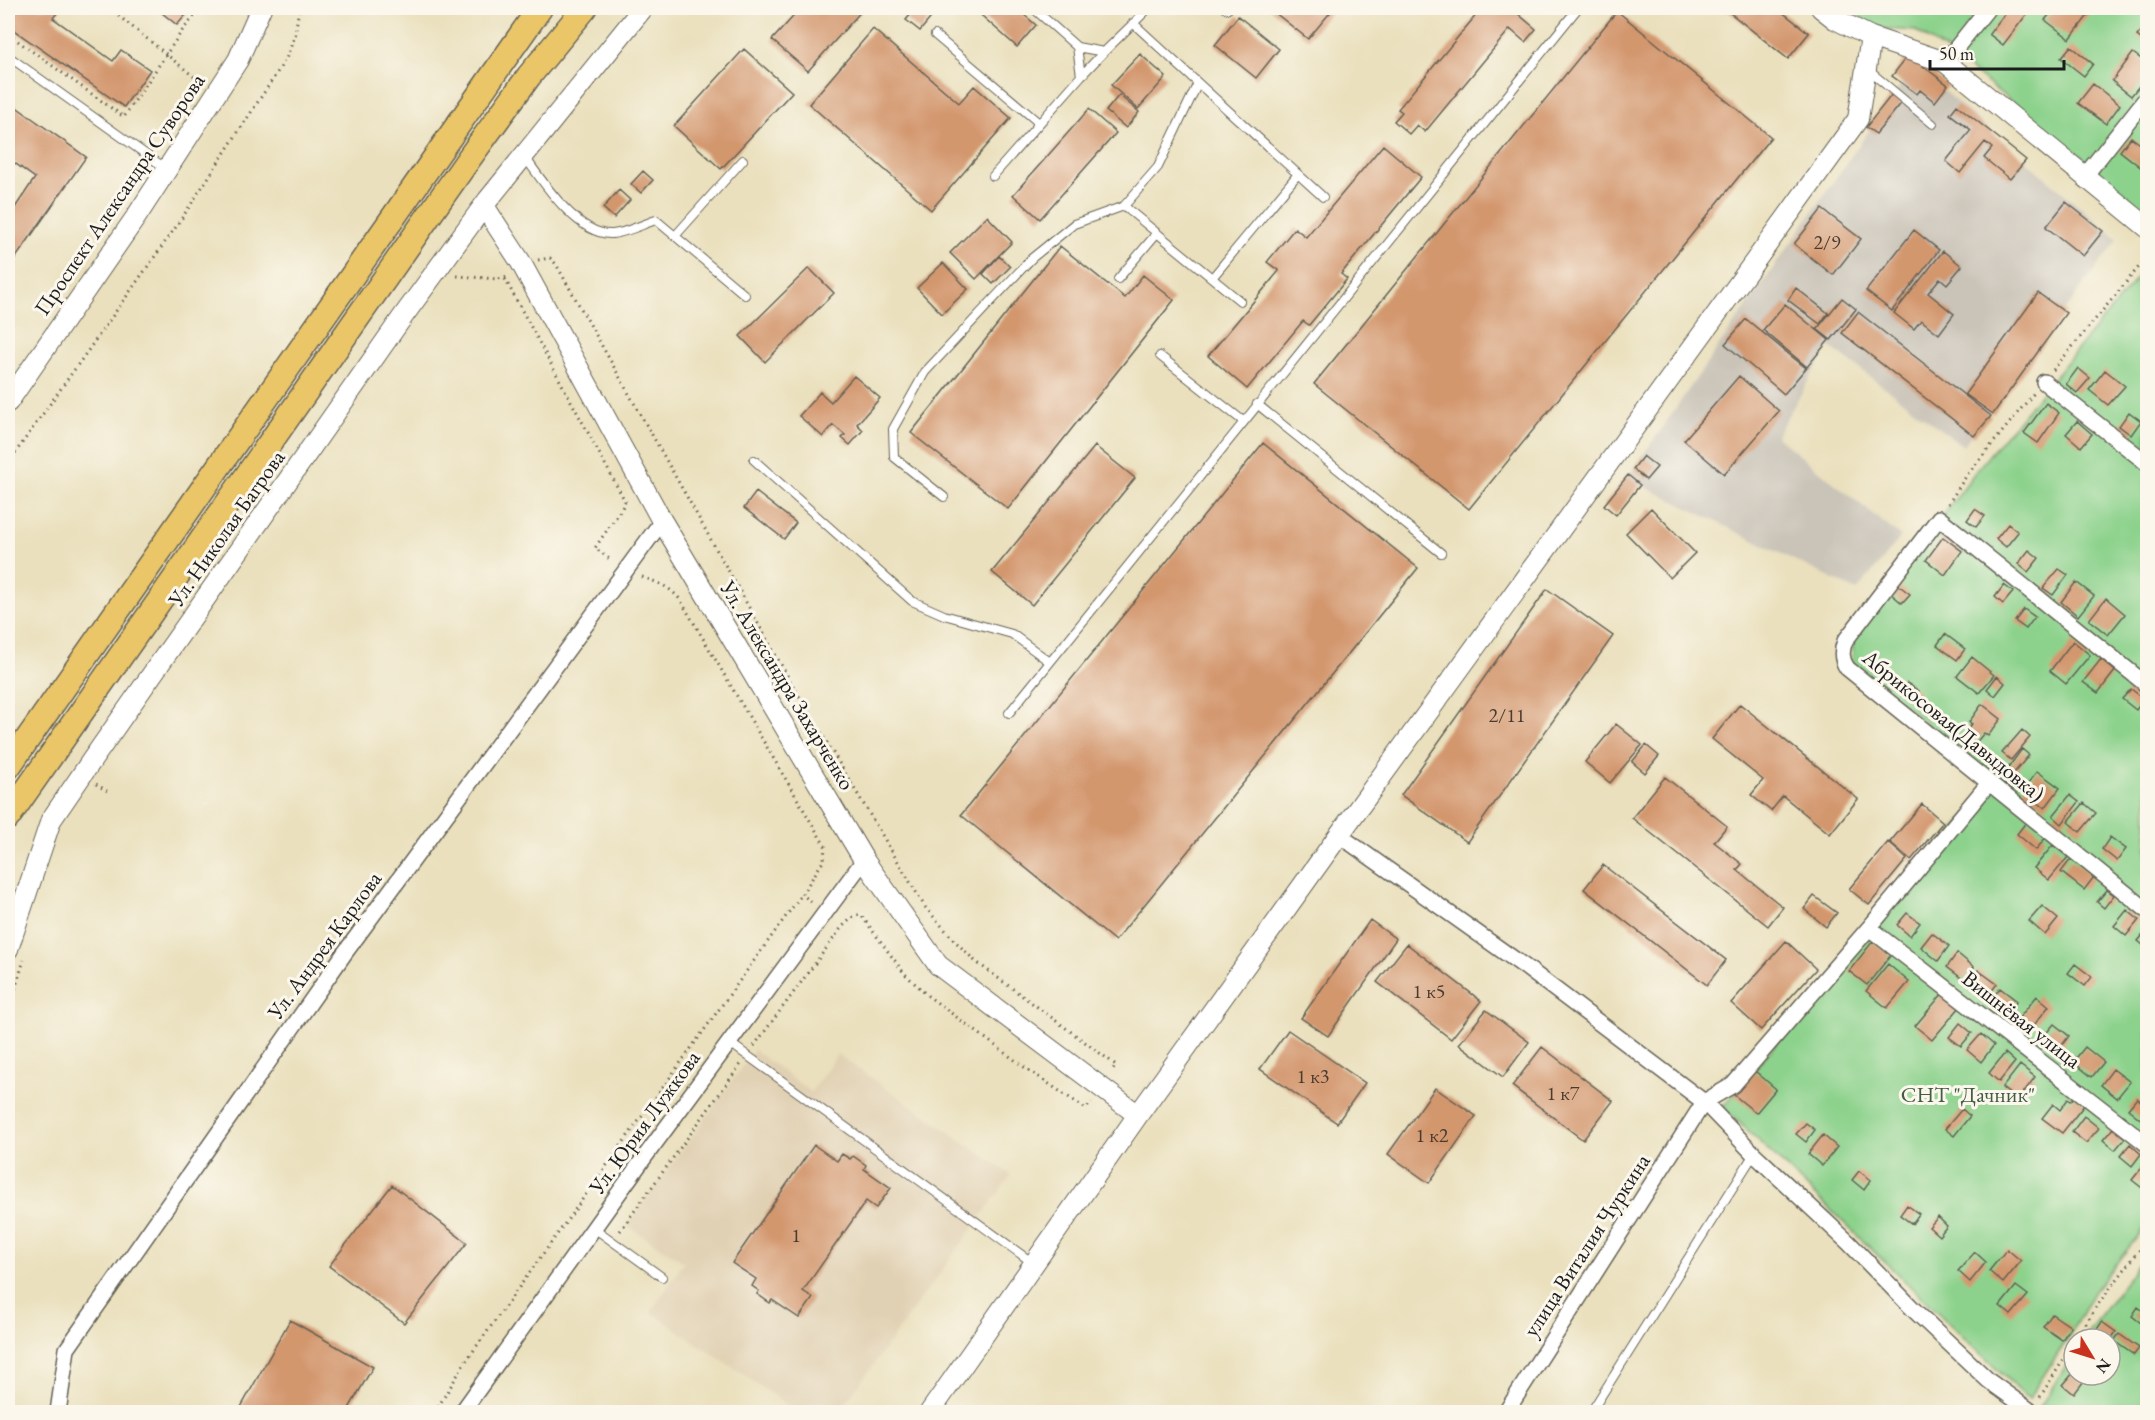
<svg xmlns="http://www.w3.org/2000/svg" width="2155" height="1420" viewBox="0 0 2155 1420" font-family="'EB Garamond',serif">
  <rect width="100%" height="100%" fill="#fbf7ec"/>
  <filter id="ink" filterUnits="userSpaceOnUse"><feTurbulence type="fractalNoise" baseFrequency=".0167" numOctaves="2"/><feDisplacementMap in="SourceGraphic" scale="12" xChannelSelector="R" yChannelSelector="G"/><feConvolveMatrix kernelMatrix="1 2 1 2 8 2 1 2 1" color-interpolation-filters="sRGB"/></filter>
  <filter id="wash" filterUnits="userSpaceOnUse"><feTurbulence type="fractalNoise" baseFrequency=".008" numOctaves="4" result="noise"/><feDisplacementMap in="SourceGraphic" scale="24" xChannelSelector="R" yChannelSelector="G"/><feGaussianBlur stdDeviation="1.35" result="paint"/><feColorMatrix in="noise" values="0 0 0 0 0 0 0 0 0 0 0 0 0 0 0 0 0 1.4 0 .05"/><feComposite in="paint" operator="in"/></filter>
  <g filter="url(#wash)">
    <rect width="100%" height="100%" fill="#eae0bd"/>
    <path fill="#e1d1b4" d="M 754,1050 L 811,1092 L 837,1054 L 1011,1175 L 839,1412 L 798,1412 L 651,1312 L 684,1262 L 627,1226 Z"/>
    <path fill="#c9c3b8" d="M 1914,66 L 2118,239 L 1963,446 L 1829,346 L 1776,436 L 1901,537 L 1857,591 L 1627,478 Z"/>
    <path fill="#8cd28c" stroke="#547754" stroke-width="1.5" d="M 1847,8 L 2147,8 L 2147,213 L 2086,160 L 1944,49 L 1916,31 L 1874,28 Z
      M 2147,266 L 2147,1225 L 2094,1291 L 2067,1340 L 2028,1399 L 1723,1107 L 1996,780 L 1852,663 L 1853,643 L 1862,628 L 1975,472 Z
      M 2147,1252 L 2147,1412 L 2048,1412 L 2040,1407 L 2074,1353 L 2074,1375 L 2110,1375 L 2110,1339 L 2083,1339 Z"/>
    <g id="blocks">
      <path fill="#d3976e" d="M 8,8 L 61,8 L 53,18 L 113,61 L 121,50 L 150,70 L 124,107 L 8,26 Z
        M 156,8 L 192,8 L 177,25 Z
        M 801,8 L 864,8 L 808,71 L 772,40 Z
        M 916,8 L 939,8 L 920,31 L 906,20 Z
        M 973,8 L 1016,8 L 1036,25 L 1017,47 Z
        M 1269,8 L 1334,8 L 1308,39 Z
        M 1482,8 L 1511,8 L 1536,29 L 1525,42 L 1510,29 L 1425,132 L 1417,125 L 1409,134 L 1394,121 L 1402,112 L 1398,109 Z
        M 1724,8 L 1777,8 L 1809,33 L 1788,59 Z
        M 2009,8 L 2018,8 L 2027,14 L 2003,45 L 1989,34 Z
        M 2055,8 L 2092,8 L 2093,9 L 2070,39 L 2045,20 Z
        M 1617,11 L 1771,137 L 1469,509 L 1314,384 Z
        M 1238,16 L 1279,49 L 1256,78 L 1215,45 Z
        M 2148,23 L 2148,44 L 2137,36 Z
        M 873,29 L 959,103 L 974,86 L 1011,118 L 931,210 L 809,104 Z
        M 2071,46 L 2093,64 L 2084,76 L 2061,58 Z
        M 744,49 L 792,92 L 721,169 L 674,126 Z
        M 2133,53 L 2148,64 L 2148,75 L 2131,96 L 2112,81 Z
        M 1140,54 L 1166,77 L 1138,109 L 1111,85 Z
        M 1908,55 L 1948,85 L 1935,102 L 1920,90 L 1917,94 L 1892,76 Z
        M 2093,84 L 2120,105 L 2106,124 L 2078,103 Z
        M 1893,93 L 1903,101 L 1876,134 L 1866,127 Z
        M 1119,95 L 1139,112 L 1126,128 L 1106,111 Z
        M 8,101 L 86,157 L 8,269 L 8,218 L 35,178 L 8,158 Z
        M 1957,105 L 2026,160 L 2010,179 L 1984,158 L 1992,148 L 1985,142 L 1960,173 L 1946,161 L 1971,130 L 1950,114 Z
        M 1089,109 L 1116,133 L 1040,219 L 1013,195 Z
        M 2131,137 L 2148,150 L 2148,173 L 2120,151 Z
        M 1383,145 L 1421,177 L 1341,274 L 1347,279 L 1309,325 L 1303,321 L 1247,389 L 1208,356 L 1279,271 L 1267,262 L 1295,228 L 1306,237 Z
        M 643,171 L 653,180 L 641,193 L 631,184 Z
        M 619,190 L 630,200 L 614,218 L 603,208 Z
        M 2066,202 L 2103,231 L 2083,256 L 2046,227 Z
        M 1822,209 L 1861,239 L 1833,275 L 1794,244 Z
        M 987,216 L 1012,242 L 976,279 L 950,253 Z
        M 1914,230 L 1939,250 L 1892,311 L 1866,291 Z
        M 1060,246 L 1125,298 L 1143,275 L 1174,300 L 1008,509 L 911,433 Z
        M 1943,251 L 1962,266 L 1947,284 L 1940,278 L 1928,293 L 1954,314 L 1939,334 L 1921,320 L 1914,329 L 1894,313 Z
        M 999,256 L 1010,267 L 993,284 L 983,274 Z
        M 943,263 L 968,289 L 942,314 L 917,288 Z
        M 809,268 L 834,293 L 765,362 L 740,336 Z
        M 1796,288 L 1828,313 L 1820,324 L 1788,300 Z
        M 2038,293 L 2066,313 L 1993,414 L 1965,394 Z
        M 1842,298 L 1856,309 L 1831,340 L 1817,329 Z
        M 1785,304 L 1829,340 L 1807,367 L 1763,330 Z
        M 1858,312 L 1991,416 L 1974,436 L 1842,333 Z
        M 1746,319 L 1806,368 L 1784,394 L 1725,344 Z
        M 2078,368 L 2090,378 L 2077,393 L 2066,384 Z
        M 2105,370 L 2125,386 L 2108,405 L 2089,390 Z
        M 854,376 L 880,398 L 857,424 L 863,430 L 850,445 L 842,438 L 845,435 L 833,425 L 823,437 L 799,416 L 820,392 L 831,402 Z
        M 1739,376 L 1779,411 L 1724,474 L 1684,440 Z
        M 2046,403 L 2059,413 L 2038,443 L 2024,433 Z
        M 2129,412 L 2141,421 L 2131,435 L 2119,426 Z
        M 2077,421 L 2092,434 L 2081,447 L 2066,434 Z
        M 1263,443 L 1418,568 L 1115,941 L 961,815 Z
        M 1095,446 L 1135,478 L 1032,605 L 992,572 Z
        M 1643,456 L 1657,467 L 1646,480 L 1633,469 Z
        M 1628,475 L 1640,485 L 1616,515 L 1604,505 Z
        M 756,492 L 796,523 L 784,539 L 744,508 Z
        M 1651,508 L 1695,553 L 1670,578 L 1626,533 Z
        M 1975,509 L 1985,516 L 1976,527 L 1967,520 Z
        M 2008,524 L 2018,532 L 2006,547 L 1996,539 Z
        M 1943,537 L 1962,551 L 1945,575 L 1926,560 Z
        M 2029,550 L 2039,558 L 2028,572 L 2018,564 Z
        M 2059,569 L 2068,575 L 2053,595 L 2043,588 Z
        M 2076,582 L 2094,596 L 2078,616 L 2061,602 Z
        M 1897,584 L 1910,594 L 1902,603 L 1890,593 Z
        M 2004,585 L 2013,592 L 2003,604 L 1995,597 Z
        M 1547,589 L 1613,636 L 1467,842 L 1401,795 Z
        M 2106,598 L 2125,614 L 2108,635 L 2089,620 Z
        M 2024,609 L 2035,617 L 2026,629 L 2015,621 Z
        M 1945,634 L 1965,649 L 1957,660 L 1937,645 Z
        M 2073,641 L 2090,655 L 2066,684 L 2050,671 Z
        M 1972,657 L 1994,675 L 1979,693 L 1957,676 Z
        M 2101,659 L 2115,671 L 2098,693 L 2083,682 Z
        M 1997,676 L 2005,683 L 1995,696 L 1987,689 Z
        M 1907,683 L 1919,691 L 1913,700 L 1901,692 Z
        M 2131,689 L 2144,699 L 2136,710 L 2122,699 Z
        M 1740,704 L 1858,799 L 1830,834 L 1783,796 L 1771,811 L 1751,795 L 1763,780 L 1712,739 Z
        M 1982,704 L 2001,719 L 1988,736 L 1984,733 L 1974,745 L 1962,736 L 1972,724 L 1969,722 Z
        M 1616,724 L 1642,745 L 1610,783 L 1585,762 Z
        M 2022,730 L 2030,737 L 2011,760 L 2002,753 Z
        M 1646,745 L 1659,756 L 1645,773 L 1632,762 Z
        M 2022,749 L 2029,755 L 2014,773 L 2008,768 Z
        M 2037,771 L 2060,788 L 2045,808 L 2022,791 Z
        M 1665,777 L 1727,826 L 1714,842 L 1742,864 L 1737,870 L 1783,907 L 1768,926 L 1632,818 Z
        M 2070,795 L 2079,802 L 2062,824 L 2053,816 Z
        M 2084,803 L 2096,813 L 2080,832 L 2068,822 Z
        M 1922,804 L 1943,822 L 1911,860 L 1890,842 Z
        M 2027,821 L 2046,837 L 2036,850 L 2017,834 Z
        M 2110,837 L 2126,849 L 2117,861 L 2102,849 Z
        M 1888,842 L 1907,859 L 1869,905 L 1849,889 Z
        M 2053,845 L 2068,857 L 2049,880 L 2034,868 Z
        M 2071,859 L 2094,877 L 2084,890 L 2061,872 Z
        M 1603,865 L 1726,960 L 1707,985 L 1584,889 Z
        M 2107,890 L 2114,895 L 2104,908 L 2097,902 Z
        M 1814,896 L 1837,913 L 1826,927 L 1804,909 Z
        M 2042,906 L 2058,919 L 2045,935 L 2029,921 Z
        M 2127,910 L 2139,920 L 2126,936 L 2114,926 Z
        M 1907,913 L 1920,923 L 1910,936 L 1897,925 Z
        M 1370,920 L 1396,939 L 1328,1036 L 1301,1018 Z
        M 2148,929 L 2148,949 L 2138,941 Z
        M 1932,933 L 1949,946 L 1938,961 L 1921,947 Z
        M 1786,941 L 1816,969 L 1761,1030 L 1731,1003 Z
        M 1873,941 L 1891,955 L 1867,985 L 1849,971 Z
        M 1407,944 L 1481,1001 L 1451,1039 L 1377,982 Z
        M 1957,953 L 1974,967 L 1964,980 L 1947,967 Z
        M 1888,964 L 1909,982 L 1887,1008 L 1866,991 Z
        M 2075,964 L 2092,977 L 2085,986 L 2068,973 Z
        M 1978,970 L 1997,984 L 1987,997 L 1968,983 Z
        M 2000,988 L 2017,1001 L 2007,1014 L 1990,1001 Z
        M 1943,993 L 1960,1007 L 1932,1040 L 1915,1026 Z
        M 2037,996 L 2049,1006 L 2027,1034 L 2014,1024 Z
        M 1486,1010 L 1529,1042 L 1503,1077 L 1459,1044 Z
        M 1960,1023 L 1972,1033 L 1961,1046 L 1949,1037 Z
        M 2054,1024 L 2069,1036 L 2059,1049 L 2043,1037 Z
        M 1288,1030 L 1365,1083 L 1337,1123 L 1260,1069 Z
        M 1981,1034 L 1994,1045 L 1981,1062 L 1967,1050 Z
        M 1542,1047 L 1613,1101 L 1583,1140 L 1512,1086 Z
        M 2085,1047 L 2104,1062 L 2092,1077 L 2073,1062 Z
        M 2005,1053 L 2015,1062 L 1999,1082 L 1989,1073 Z
        M 2020,1065 L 2035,1077 L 2018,1100 L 2002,1088 Z
        M 2113,1069 L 2130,1082 L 2117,1098 L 2101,1085 Z
        M 1755,1071 L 1776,1089 L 1756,1113 L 1734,1095 Z
        M 1435,1088 L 1476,1116 L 1429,1183 L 1388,1154 Z
        M 2075,1096 L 2085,1104 L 2062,1133 L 2042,1118 L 2053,1104 L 2060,1110 L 2068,1099 L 2071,1101 Z
        M 2137,1098 L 2148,1107 L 2148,1116 L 2143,1121 L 2128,1109 Z
        M 1962,1109 L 1970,1116 L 1954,1136 L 1945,1129 Z
        M 2084,1116 L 2099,1128 L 2086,1143 L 2072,1132 Z
        M 1806,1123 L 1815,1130 L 1806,1142 L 1796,1134 Z
        M 2113,1128 L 2125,1138 L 2115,1150 L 2103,1140 Z
        M 1823,1135 L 1837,1147 L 1822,1166 L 1808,1154 Z
        M 2130,1144 L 2141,1154 L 2132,1166 L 2120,1156 Z
        M 814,1145 L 837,1161 L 842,1154 L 850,1159 L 853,1156 L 866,1165 L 864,1169 L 891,1188 L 876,1208 L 866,1201 L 803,1291 L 813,1298 L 799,1318 L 772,1300 L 770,1303 L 757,1294 L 759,1291 L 752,1286 L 756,1279 L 732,1263 Z
        M 2148,1160 L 2148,1189 L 2146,1191 L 2132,1180 Z
        M 1859,1171 L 1871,1180 L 1864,1190 L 1852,1180 Z
        M 392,1185 L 467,1243 L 404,1323 L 329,1266 Z
        M 1907,1205 L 1919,1214 L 1912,1224 L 1900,1215 Z
        M 1938,1217 L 1947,1226 L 1939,1236 L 1929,1227 Z
        M 2007,1249 L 2021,1261 L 2003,1283 L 1989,1271 Z
        M 1975,1252 L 1986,1262 L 1970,1282 L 1958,1271 Z
        M 2016,1286 L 2028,1295 L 2011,1315 L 2000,1306 Z
        M 2138,1307 L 2147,1314 L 2141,1323 L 2132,1316 Z
        M 2052,1314 L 2071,1327 L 2062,1340 L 2043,1327 Z
        M 290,1320 L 373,1367 L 347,1412 L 246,1412 L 240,1409 Z
        M 2102,1322 L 2116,1332 L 2111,1339 L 2090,1339 Z
        M 2119,1334 L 2139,1348 L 2134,1355 L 2114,1341 Z
        M 2074,1372 L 2074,1375 L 2084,1381 L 2074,1394 L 2063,1385 Z"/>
    </g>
  </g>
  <g filter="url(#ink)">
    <use href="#blocks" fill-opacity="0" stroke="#646154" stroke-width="1.5"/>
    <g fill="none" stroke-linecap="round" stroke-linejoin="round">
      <g stroke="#646154" stroke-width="10">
        <path id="service" d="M 1033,8 L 1077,47 L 1104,52 L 1149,8
          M 1225,8 L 1228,9
          M 935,35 L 1039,123
          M 8,56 L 165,168
          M 1867,69 L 1933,124
          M 1081,76 L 1104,52
          M 1198,83 L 1323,197
          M 525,157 C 542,181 578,236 612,234 C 626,233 643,224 656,220 L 745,295
          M 993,176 L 1081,76 L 1077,47
          M 1124,206 L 1240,301
          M 675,236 L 743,160
          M 1212,278 L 1298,174
          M 1118,279 L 1157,233
          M 1160,356 L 1243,421
          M 1257,404 L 1441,553
          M 754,460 L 912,601 L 944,615 L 1012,634 L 1050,662
          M 944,497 L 894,457 L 893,429 L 925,372 L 1032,258 L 1074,224 L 1124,206 L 1158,167 L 1198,83 L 1133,23
          M 1009,713 L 1578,8
          M 730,1043 L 1033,1263
          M 594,1228 L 662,1277
          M 1591,1412 L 1754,1154"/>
      </g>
      <g stroke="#646154" stroke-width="18">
        <path id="minor" d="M 1945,62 L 1988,8
          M 2084,177 L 2148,96
          M 2044,382 L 2148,464
          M 2148,686 L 1939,518 L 1845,641 C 1841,651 1841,659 1847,668 L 2148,911
          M 1339,835 L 1528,969 L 1704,1102 L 1754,1154 L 1849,1243 L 1916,1312 L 1989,1381 L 2032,1412
          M 1869,928 L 2148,1145
          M 58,1412 L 67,1349 L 344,954 L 662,521
          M 462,1412 L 641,1162 L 864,860
          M 1506,1412 L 1704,1102 L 1733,1085 L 1869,928 L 1989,783"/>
      </g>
      <g stroke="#646154" stroke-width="22">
        <path id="tertiary" d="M 1821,8 L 1835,19 L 1871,37 L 1945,62 L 2148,228
          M 484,206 L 520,261 L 662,521 L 864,860 L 938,965 L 1138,1115
          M 8,402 L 136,217 L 238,60 L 261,8
          M 8,949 L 51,820 L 92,760 L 404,315 L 488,200 L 643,8
          M 930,1412 L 1138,1115 L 1339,835 L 1858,119 L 1871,37"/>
      </g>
      <g stroke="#646154" stroke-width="27">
        <path id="primary" d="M 8,767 L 540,8
          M 8,817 L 470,157 L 529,76 L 585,8"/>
      </g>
      <path stroke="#646154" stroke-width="3" stroke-dasharray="1.5 4.5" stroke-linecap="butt" d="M 109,8 L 203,84
        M 8,34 L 124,117 L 182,31 L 201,8
        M 538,260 L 550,258 L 556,264 L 792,684 L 925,907 L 954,940 L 975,961 L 1116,1065 L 1111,1072
        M 457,276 L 498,279 L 509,277
        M 505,279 L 625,501 L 622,508 L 595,548 L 612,561
        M 2053,370 L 2148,256
        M 8,463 L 178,224 L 286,59 L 295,35 L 299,8
        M 1948,504 L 1967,475 L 2034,393
        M 642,577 C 657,582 671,587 681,601 L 825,846 L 824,860 L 802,894 L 812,903
        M 96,784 L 107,791
        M 8,1012 L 24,960
        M 754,1046 L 842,927 L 855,915 L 861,915 L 904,973 L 928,996 L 1027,1069 L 1086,1109 L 1091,1102
        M 620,1231 L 741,1064
        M 2076,1339 L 2099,1303 L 2148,1239
        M 2040,1397 L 2074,1343
        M 435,1412 L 466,1361 L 802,894"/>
      <use href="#service" stroke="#fff" stroke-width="8"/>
      <use href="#minor" stroke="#fff" stroke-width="15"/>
      <use href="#tertiary" stroke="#fff" stroke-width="20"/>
      <use href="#primary" stroke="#ebc669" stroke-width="24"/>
    </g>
  </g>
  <g text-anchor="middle" stroke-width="6" stroke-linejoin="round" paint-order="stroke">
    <g font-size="20" fill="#4a3b30">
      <text x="1827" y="249">2/9</text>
      <text x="1507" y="722">2/11</text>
      <text x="1429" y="998">1 к5</text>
      <text x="1313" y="1083">1 к3</text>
      <text x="1563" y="1100">1 к7</text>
      <text x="1432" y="1142">1 к2</text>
      <text x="796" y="1242">1</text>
    </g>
    <g font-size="22" fill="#1c1c1c" stroke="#fbf7ec">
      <text transform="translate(119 194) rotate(-56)" y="8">Проспект Александра Суворова</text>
      <text transform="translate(226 528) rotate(-55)" y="8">Ул. Николая Багрова</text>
      <text transform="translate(788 685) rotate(59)" y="8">Ул. Александра Захарченко</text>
      <text transform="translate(1954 725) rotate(39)" y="8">Абрикосовая(Давыдовка)</text>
      <text transform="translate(324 945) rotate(-54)" y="8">Ул. Андрея Карлова</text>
      <text transform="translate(2022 1019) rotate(38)" y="8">Вишнёвая улица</text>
      <text transform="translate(644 1122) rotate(-54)" y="8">Ул. Юрия Лужкова</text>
      <text transform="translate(1586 1245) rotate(-57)" y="8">улица Виталия Чуркина</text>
    </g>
    <g font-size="22" fill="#435c43" stroke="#fbf7ec">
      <text x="1968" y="1102">СНТ "Дачник"</text>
    </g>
  </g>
  <rect width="2155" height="1420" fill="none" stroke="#fbf7ec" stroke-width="30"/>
  <g transform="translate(2092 1357) rotate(128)"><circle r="28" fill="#fbf7ec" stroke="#a29f99" stroke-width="1.5"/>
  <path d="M0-4.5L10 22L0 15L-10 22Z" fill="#c8321e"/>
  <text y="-9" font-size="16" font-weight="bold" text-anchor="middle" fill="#1c1c1c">N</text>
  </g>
  <path d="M1930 60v9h134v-9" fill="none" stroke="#1c1c1c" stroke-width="3"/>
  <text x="1939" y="60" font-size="18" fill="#1c1c1c" stroke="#fbf7ec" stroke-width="4.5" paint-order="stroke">50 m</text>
</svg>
